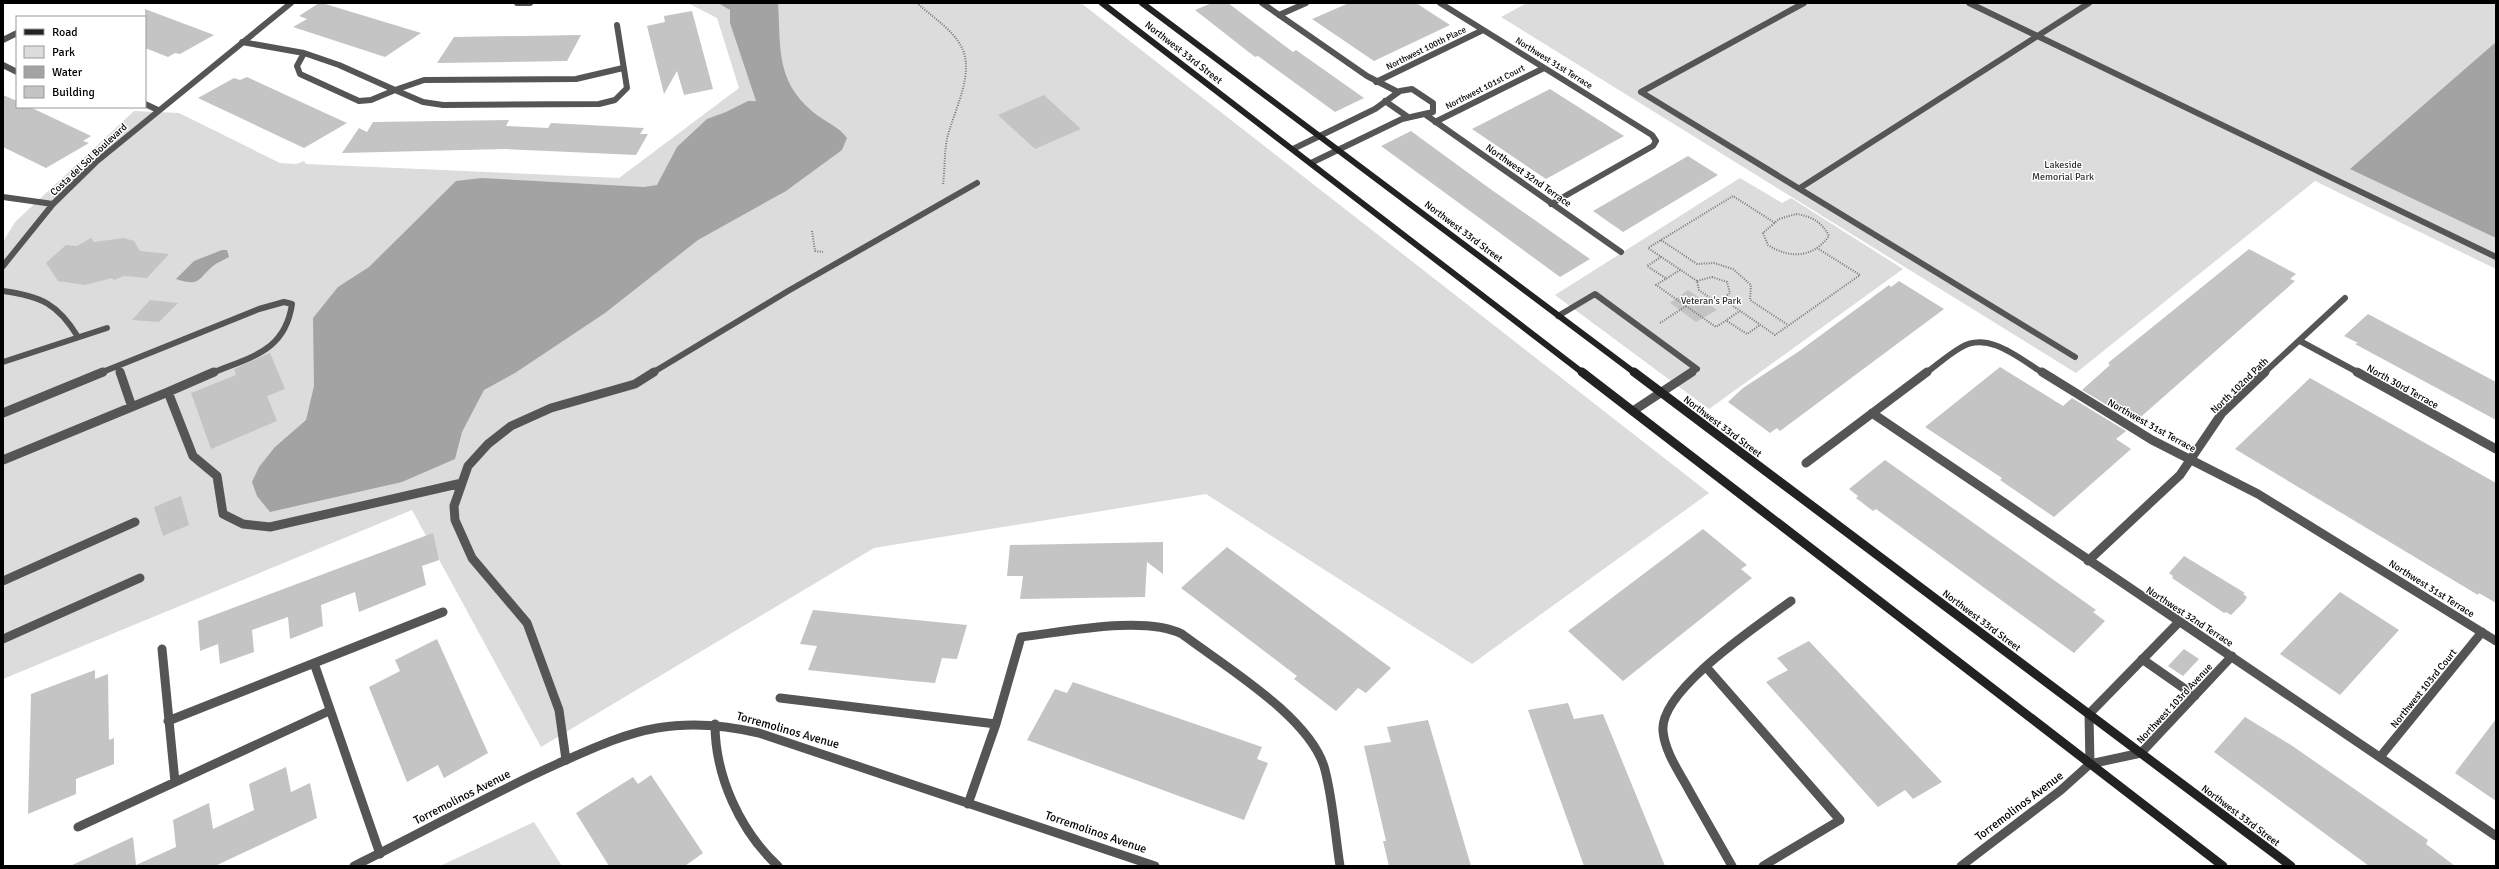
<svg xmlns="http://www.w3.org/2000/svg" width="2499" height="869" viewBox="0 0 2499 869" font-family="Signika,sans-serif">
  <rect width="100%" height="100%" fill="#fff"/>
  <path fill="#dcdcdc" d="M 688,3 L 1081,3 L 1709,493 L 1472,664 L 1206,494 L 874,548 L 541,747 L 412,510 L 3,679 L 3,242 L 15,222 L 134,111 L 179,113 L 280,163 L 296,164 L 304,161 L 306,164 L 619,178 L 739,88 L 717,18 Z
    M 1527,3 L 2496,3 L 2496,269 L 2315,181 L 2076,373 L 1501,17 Z
    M 1740,178 L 1782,203 L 1791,198 L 1903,269 L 1709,409 L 1555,295 Z
    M 534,822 L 562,866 L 440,866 Z"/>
  <path fill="#a3a3a3" d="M 718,3 L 778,3 C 781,47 775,80 813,112 C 825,122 837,125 847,138 L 842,150 L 786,191 L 698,240 L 605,313 L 515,373 L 484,390 L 462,432 L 455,459 L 402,482 L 270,512 L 257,496 L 252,482 L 259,467 L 275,447 L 306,420 L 314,386 L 313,318 L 338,287 L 369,267 L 456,181 L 482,178 L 644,187 L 657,185 L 677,147 L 707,119 L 726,112 L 748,101 L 756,101 L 730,23 L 730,10 Z
    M 2496,42 L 2496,238 L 2350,169 Z
    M 222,250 L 227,250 L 229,257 C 224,260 218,262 213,266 C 197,279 201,287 176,279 L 194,261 Z"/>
  <path fill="#c4c4c4" d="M 319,3 L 322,3 L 421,33 L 385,57 L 293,27 L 307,19 L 299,16 Z
    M 1212,3 L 1228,3 L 1293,52 L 1296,50 L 1364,98 L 1335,112 L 1258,56 L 1255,57 L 1195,10 Z
    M 1349,3 L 1416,3 L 1450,25 L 1374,61 L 1312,19 Z
    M 145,9 L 214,35 L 180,54 L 175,53 L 168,57 L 145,48 Z
    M 692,11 L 713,89 L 684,95 L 677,71 L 664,94 L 647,26 L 665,22 L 664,16 Z
    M 581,35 L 567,61 L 437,63 L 454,37 Z
    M 247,77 L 325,113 L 347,123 L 304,148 L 198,98 L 234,78 L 240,80 Z
    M 1550,89 L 1624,136 L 1546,179 L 1472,129 Z
    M 3,95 L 17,101 L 17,107 L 30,107 L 91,136 L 83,141 L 89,143 L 46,168 L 3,147 Z
    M 1044,95 L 1081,129 L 1035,149 L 998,115 Z
    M 509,120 L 506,126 L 548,128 L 551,123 L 644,128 L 640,134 L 648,134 L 636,155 L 505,149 L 342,153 L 359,128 L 367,132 L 373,122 Z
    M 1411,131 L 1489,188 L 1590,259 L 1560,277 L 1381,146 Z
    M 1688,156 L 1718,175 L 1623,232 L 1593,211 Z
    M 91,238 L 94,242 L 124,238 L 134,241 L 140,251 L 169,254 L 147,278 L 124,276 L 114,280 L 112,278 L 85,285 L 58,281 L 46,263 L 66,245 L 77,246 Z
    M 2249,249 L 2296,274 L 2290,279 L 2295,281 L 2135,422 L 2082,390 L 2110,365 L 2108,363 Z
    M 1899,281 L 1944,309 L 1780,431 L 1777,428 L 1770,433 L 1728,402 L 1743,388 L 1798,352 L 1889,285 L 1891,287 Z
    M 1688,290 L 1717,310 L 1696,322 L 1670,303 Z
    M 150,300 L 178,303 L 159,322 L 132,320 Z
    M 2368,314 L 2496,382 L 2496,420 L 2355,344 L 2358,343 L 2344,336 Z
    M 270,353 L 285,389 L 267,396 L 277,421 L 211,449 L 191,393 L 236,375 L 234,369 Z
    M 2000,367 L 2063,406 L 2072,398 L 2126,431 L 2116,439 L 2131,449 L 2054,517 L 2000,480 L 2002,478 L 1925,427 Z
    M 2310,378 L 2496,483 L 2496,603 L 2479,593 L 2478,595 L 2235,449 Z
    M 1885,460 L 2082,600 L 2096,610 L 2093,612 L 2105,621 L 2074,653 L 1876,509 L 1873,511 L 1856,498 L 1858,496 L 1849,489 Z
    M 181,496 L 189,525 L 163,536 L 154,507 Z
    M 1703,529 L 1747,565 L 1741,569 L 1752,578 L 1623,681 L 1568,631 Z
    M 433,533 L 439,560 L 422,566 L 426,585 L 359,612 L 355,592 L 321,605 L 323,626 L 290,639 L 288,617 L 252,630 L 254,652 L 220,664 L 218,644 L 200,651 L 198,621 Z
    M 1163,542 L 1163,574 L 1147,562 L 1145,597 L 1020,599 L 1023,576 L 1007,576 L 1010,545 Z
    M 1227,547 L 1391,668 L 1366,693 L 1358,688 L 1336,711 L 1294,679 L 1297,676 L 1181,588 Z
    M 2184,556 L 2245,593 L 2243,594 L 2247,597 L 2244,602 L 2231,615 L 2226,612 L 2224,613 L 2172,578 L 2173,576 L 2169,573 Z
    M 2340,592 L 2399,630 L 2340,695 L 2280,654 Z
    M 813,610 L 967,625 L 957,659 L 942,658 L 935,683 L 902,680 L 808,670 L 817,646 L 800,644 Z
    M 437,639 L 488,753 L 444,778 L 438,765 L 407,782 L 369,687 L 400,671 L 395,660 Z
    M 1809,641 L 1942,782 L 1913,799 L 1905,790 L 1878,807 L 1766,682 L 1788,670 L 1777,658 Z
    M 2184,649 L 2199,659 L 2183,676 L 2168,666 Z
    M 95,670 L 95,679 L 108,674 L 109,740 L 114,738 L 114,764 L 76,779 L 76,794 L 28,814 L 31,694 Z
    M 1073,682 L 1262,747 L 1257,759 L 1268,763 L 1244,820 L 1027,740 L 1055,689 L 1067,693 Z
    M 1568,703 L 1574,719 L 1603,714 L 1665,866 L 1584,866 L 1528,710 Z
    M 2245,717 L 2291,745 L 2428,840 L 2426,844 L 2455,866 L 2369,866 L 2214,752 Z
    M 2496,719 L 2496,801 L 2455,773 Z
    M 1428,720 L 1471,866 L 1389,866 L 1383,841 L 1386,841 L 1364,746 L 1391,742 L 1387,727 Z
    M 286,767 L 291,792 L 310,783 L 317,818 L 215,866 L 70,866 L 133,837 L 136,865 L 176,847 L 173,820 L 209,803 L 213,829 L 254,810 L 249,784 Z
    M 651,775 L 703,853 L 685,866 L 609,866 L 576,813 L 633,777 L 638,784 Z"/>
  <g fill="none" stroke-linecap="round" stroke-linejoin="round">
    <path stroke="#777" stroke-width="2" stroke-dasharray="1 1.5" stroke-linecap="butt" d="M 917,3 C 931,16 952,29 961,46 C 976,73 953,112 947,139 C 944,154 945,170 943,185
      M 1796,214 C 1811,216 1822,222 1829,236 C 1813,258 1790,259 1768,245 L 1763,233 L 1779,219 Z
      M 812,231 L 815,251 L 823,252
      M 1661,240 L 1697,264 L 1714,263 L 1733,269 L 1751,285 L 1750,300 L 1788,325
      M 1661,257 L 1647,266 L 1667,279
      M 1680,270 L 1656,285 L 1716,327 L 1740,311
      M 1712,277 L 1727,282 L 1730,293 L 1723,299 L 1710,298 L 1699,290 L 1697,281 Z
      M 1697,281 L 1648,248 L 1733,196 L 1775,223
      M 1723,299 L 1775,335 L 1860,275 L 1817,248
      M 1727,321 L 1747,334 L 1760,325
      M 1660,323 L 1686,306"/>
    <path stroke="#555" stroke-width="6" d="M 1969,3 L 2496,257
      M 3,40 L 17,33
      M 242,42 L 304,53 L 297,66 L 300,74 L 359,101 L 371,100 L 395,90 L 423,102 L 443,105 L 599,104 L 615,100 L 627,88 L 617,25
      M 304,53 L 339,65 L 395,90 L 424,80 L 576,79 L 623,68
      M 3,65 L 17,72
      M 1641,92 L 2075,357
      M 1641,92 L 1804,3
      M 145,104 L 158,110
      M 1800,188 L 2089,3
      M 3,291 C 41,296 58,304 78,337
      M 1558,316 L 1595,294 L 1697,369 L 1690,373
      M 3,362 L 107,328
      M 118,367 L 120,373
      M 100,373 L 259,309 L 284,302 L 292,304 C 285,352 250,357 212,373
      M 652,373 L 788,291 L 977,183"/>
    <path stroke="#555" stroke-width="9" d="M 120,372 L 132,407
      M 168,392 L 214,372
      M 1633,411 L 1692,372
      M 3,413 L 103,372
      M 3,460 L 168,392 L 193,456 L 217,476 L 223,514 L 243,524 L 270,527 L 462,483
      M 3,581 L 135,522
      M 3,639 L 140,578
      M 162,649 L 175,782
      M 314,663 L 380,854
      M 1707,668 L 1840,820 L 1763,866
      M 780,698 L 996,724
      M 168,721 L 443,612
      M 715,724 C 715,776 740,831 778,866
      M 566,760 L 559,710 L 527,623 L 472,558 L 455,520 L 454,506 L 468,466 L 488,444 L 511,426 L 551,408 L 635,384 L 654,372
      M 968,804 L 996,724 L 1021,637 C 1064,632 1144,615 1182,634 C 1224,666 1312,718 1325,770 C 1333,801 1335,834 1340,866
      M 78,827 L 329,711
      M 1732,866 C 1718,841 1704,817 1690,792 C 1680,773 1665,753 1663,731 C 1659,690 1759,625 1791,601"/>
    <path stroke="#555" stroke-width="6" d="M 517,3 L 530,3
      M 1262,3 L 1367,76 L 1398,92
      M 1440,3 L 1652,135 L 1656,141 L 1653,146 L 1551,204
      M 1279,15 L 1306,3
      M 1376,82 L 1483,30
      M 1385,101 L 1408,117
      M 1426,115 L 1621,252
      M 1435,122 L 1544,68
      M 1293,149 L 1375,109 L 1400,91 L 1412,89 L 1433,103 L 1433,112 L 1402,119 L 1311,163
      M 3,197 L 53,204
      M 3,266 L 53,204 L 96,162 L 291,3
      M 2300,341 L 2359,373
      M 1926,373 C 1937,365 1948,355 1960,348 C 1988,330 2020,359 2043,373
      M 2264,373 L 2345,298"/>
    <path stroke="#555" stroke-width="9" d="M 2042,372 L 2152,440 L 2258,494 L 2496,641
      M 2357,372 L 2496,449
      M 1872,413 L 2496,836
      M 1806,463 L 1927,372
      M 2088,561 L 2180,475 L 2222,413 L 2265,372
      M 2142,659 L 2195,696
      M 2380,757 L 2482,632
      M 2090,764 L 2141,753 L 2232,656
      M 2090,764 L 2089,714 L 2179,622
      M 354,866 C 422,833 488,795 557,764 C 589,750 622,734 657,728 C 691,722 725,725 759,733 L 1155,866
      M 1961,866 L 2061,790 L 2090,764"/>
    <path stroke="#222" stroke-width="6" d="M 1102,3 L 1583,373
      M 1142,3 L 1635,373"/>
    <path stroke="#222" stroke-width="9" d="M 1582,372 L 2223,866
      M 1634,372 L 2291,866"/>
  </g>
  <g text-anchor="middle" stroke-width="3" stroke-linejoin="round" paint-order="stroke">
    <g font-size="9" fill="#000" stroke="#fff">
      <text transform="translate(1426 48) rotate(-26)" y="3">Northwest 100th Place</text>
      <text transform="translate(1554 63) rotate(32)" y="3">Northwest 31st Terrace</text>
      <text transform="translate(1485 87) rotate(-27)" y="3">Northwest 101st Court</text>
    </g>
    <g font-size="10" fill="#000" stroke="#fff">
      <text transform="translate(1184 52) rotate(38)" y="4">Northwest 33rd Street</text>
      <text transform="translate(88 159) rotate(-43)" y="4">Costa del Sol Boulevard</text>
      <text transform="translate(1529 175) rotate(35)" y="4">Northwest 32nd Terrace</text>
      <text transform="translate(1464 231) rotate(37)" y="4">Northwest 33rd Street</text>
      <text transform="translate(2239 385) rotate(-44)" y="4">North 102nd Path</text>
      <text transform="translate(2403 386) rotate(29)" y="4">North 30rd Terrace</text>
      <text transform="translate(2152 425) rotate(29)" y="4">Northwest 31st Terrace</text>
      <text transform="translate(1723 426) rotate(37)" y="4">Northwest 33rd Street</text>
      <text transform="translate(2432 588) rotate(32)" y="4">Northwest 31st Terrace</text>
      <text transform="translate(2190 616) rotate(33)" y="4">Northwest 32nd Terrace</text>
      <text transform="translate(1982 620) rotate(37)" y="4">Northwest 33rd Street</text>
      <text transform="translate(2423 688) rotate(-51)" y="4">Northwest 103rd Court</text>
      <text transform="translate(2174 703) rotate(-47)" y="4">Northwest 103rd Avenue</text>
      <text transform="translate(2241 815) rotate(37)" y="4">Northwest 33rd Street</text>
    </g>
    <g font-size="10" fill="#333" stroke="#fff">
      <text x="2063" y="168">Lakeside<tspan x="2063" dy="12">Memorial Park</tspan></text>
      <text x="1711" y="304">Veteran's Park</text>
    </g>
    <g font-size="12" fill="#000" stroke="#fff">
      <text transform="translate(788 730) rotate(16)" y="4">Torremolinos Avenue</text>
      <text transform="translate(462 797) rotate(-27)" y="4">Torremolinos Avenue</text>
      <text transform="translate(2019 806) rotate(-37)" y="4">Torremolinos Avenue</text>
      <text transform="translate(1096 832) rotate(19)" y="4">Torremolinos Avenue</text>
    </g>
  </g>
  <rect width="2499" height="869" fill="none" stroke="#000000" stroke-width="8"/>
  <rect x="16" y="16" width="130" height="92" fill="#ffffff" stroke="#999999"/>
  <rect x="24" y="29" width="20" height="6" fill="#222222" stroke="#999999"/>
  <text x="52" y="36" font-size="12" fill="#000000">Road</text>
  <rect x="24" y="46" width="20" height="12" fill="#dcdcdc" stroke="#999999"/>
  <text x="52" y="56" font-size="12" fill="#000000">Park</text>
  <rect x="24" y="66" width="20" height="12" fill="#a3a3a3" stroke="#999999"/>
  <text x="52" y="76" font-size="12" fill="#000000">Water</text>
  <rect x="24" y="86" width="20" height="12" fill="#c4c4c4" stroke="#999999"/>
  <text x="52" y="96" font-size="12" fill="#000000">Building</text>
</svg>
